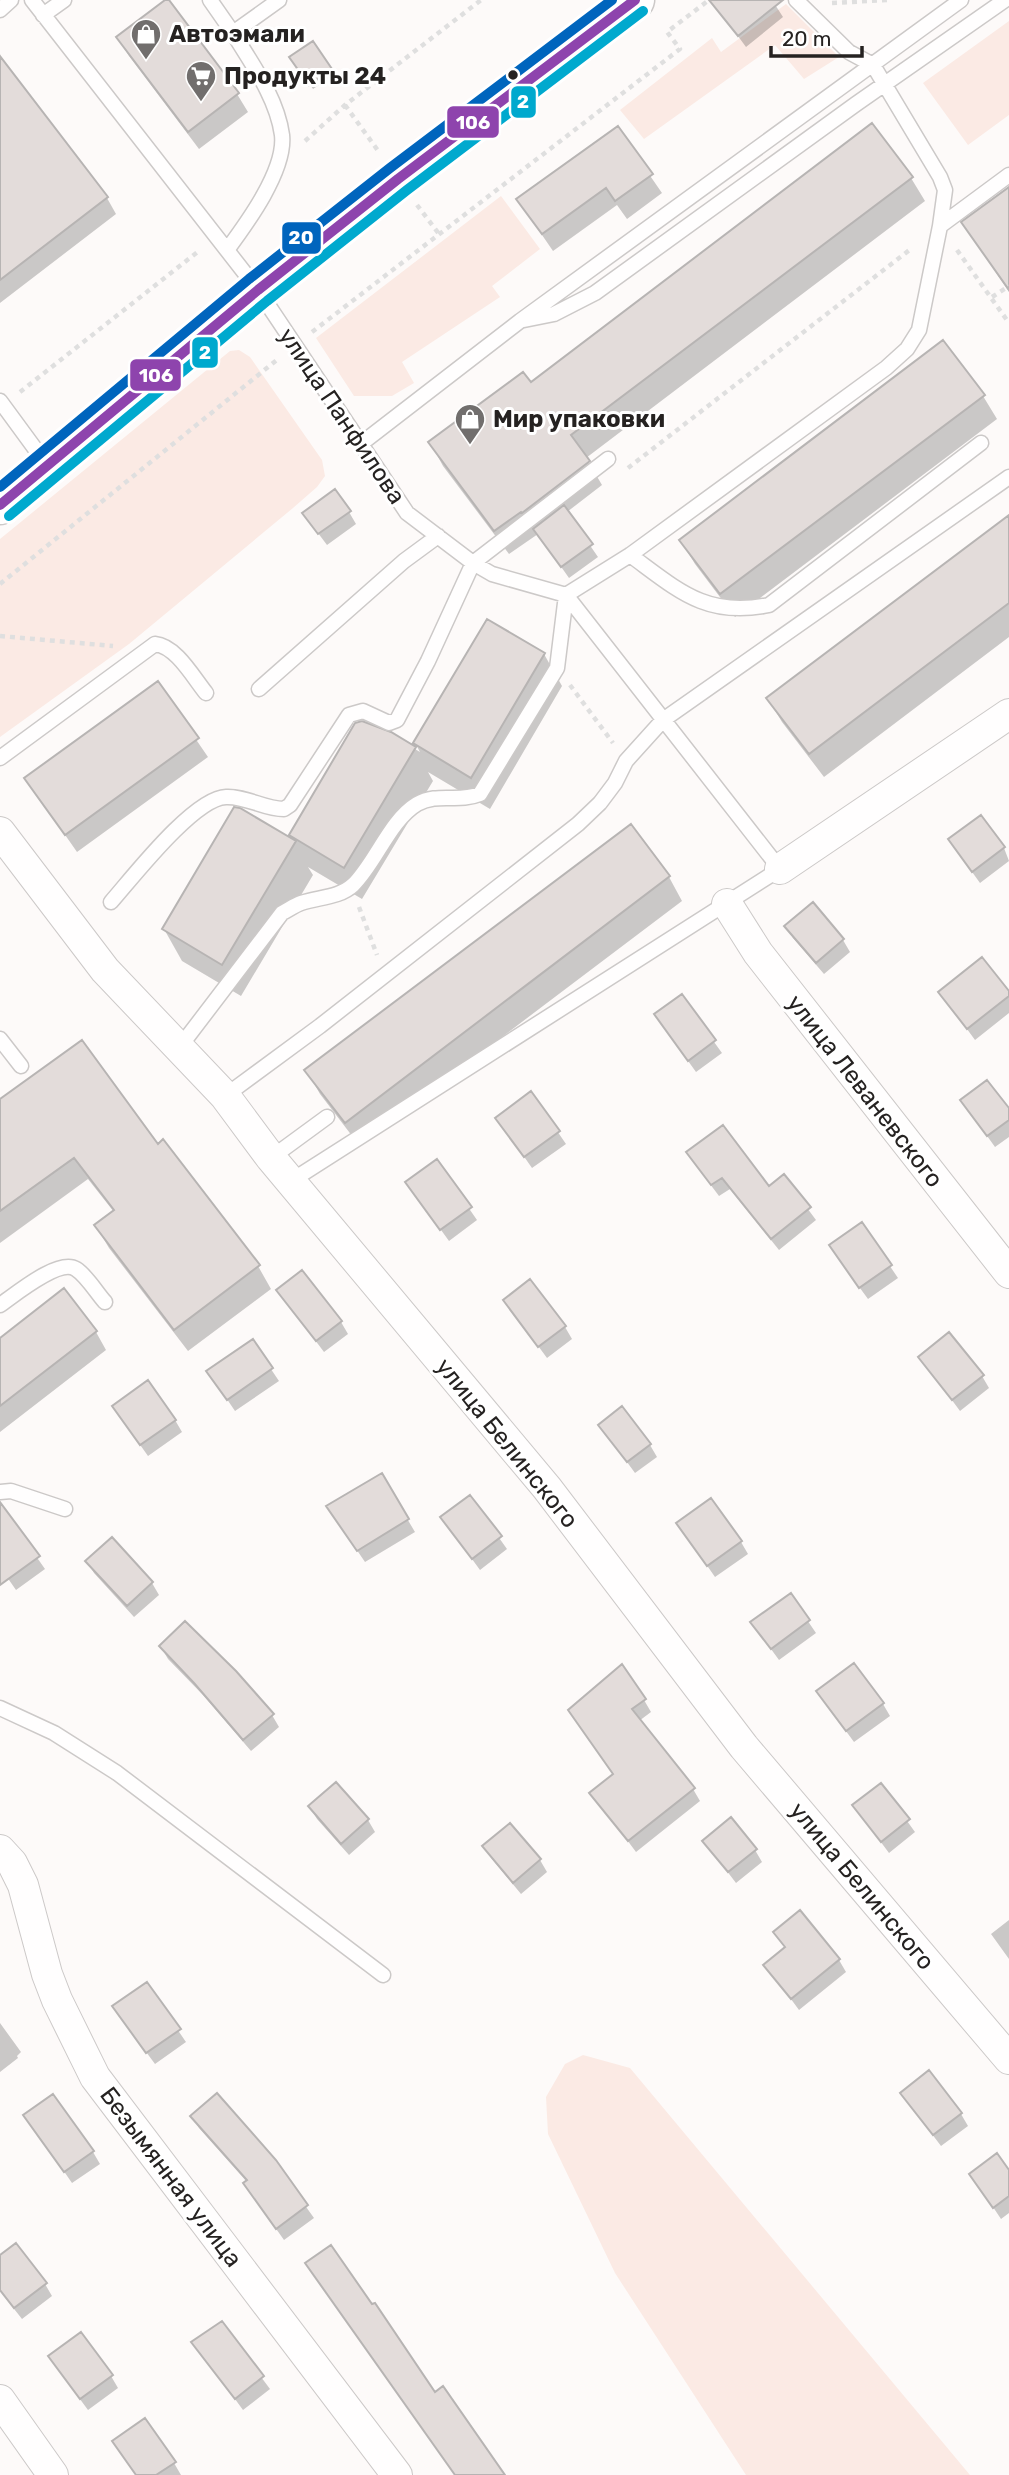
<svg xmlns="http://www.w3.org/2000/svg" width="1009" height="2475" viewBox="0 0 1009 2475" font-family="Rubik,sans-serif">
  <rect width="100%" height="100%" fill="#fdfaf9"/>
  <path fill="#fbeae4" d="M 786,4 L 839,57 L 804,79 L 775,45 L 644,139 L 620,110 L 712,38 L 721,52 Z
    M 1009,21 L 1009,115 L 968,145 L 923,83 Z
    M 501,196 L 540,249 L 492,286 L 500,297 L 402,362 L 414,383 L 392,396 L 354,396 L 316,338 Z
    M 239,350 L 250,357 L 322,460 L 325,476 L 317,487 L 293,508 L 129,644 L 0,737 L 0,539 L 230,351 Z
    M 583,2055 L 630,2068 L 970,2475 L 746,2475 L 615,2273 L 548,2134 L 546,2097 L 565,2064 Z"/>
  <path fill="#0003" d="M 722,0 L 772,0 L 783,17 L 746,47 L 715,5 Z
    M 167,1 L 237,94 L 248,112 L 199,149 L 129,56 L 118,38 Z
    M 0,59 L 107,198 L 116,214 L 0,303 Z
    M 295,63 L 331,70 L 334,75 L 313,89 Z
    M 617,128 L 662,193 L 627,219 L 617,205 L 553,251 L 518,200 Z
    M 911,178 L 925,201 L 586,458 L 602,485 L 567,512 L 598,557 L 569,578 L 538,534 L 509,554 L 443,466 L 430,442 L 530,384 Z
    M 1009,188 L 1009,292 L 963,223 Z
    M 983,396 L 997,419 L 735,617 L 695,564 L 681,541 Z
    M 349,512 L 356,524 L 327,545 L 312,525 Z
    M 1009,517 L 1009,637 L 824,777 L 782,722 L 768,699 Z
    M 544,654 L 562,686 L 490,809 L 428,772 L 433,781 L 362,899 L 308,867 L 313,875 L 241,996 L 182,961 L 164,929 L 239,810 L 295,843 L 291,835 L 390,734 L 420,752 L 415,743 Z
    M 158,684 L 208,757 L 77,852 L 26,779 Z
    M 981,817 L 1004,848 L 1009,861 L 980,883 L 957,851 Z
    M 630,827 L 669,877 L 682,901 L 359,1145 L 320,1094 L 307,1071 Z
    M 812,904 L 843,940 L 850,952 L 824,974 L 793,938 L 787,926 Z
    M 940,992 L 1009,994 L 1009,1013 L 975,1040 Z
    M 681,996 L 722,1053 L 696,1072 L 663,1026 Z
    M 531,1093 L 566,1144 L 532,1168 L 497,1118 Z
    M 0,1101 L 157,1146 L 163,1142 L 258,1266 L 271,1289 L 188,1351 L 109,1248 L 96,1226 L 114,1212 L 88,1179 L 0,1243 Z
    M 962,1101 L 1009,1111 L 1009,1137 L 995,1147 Z
    M 436,1161 L 477,1220 L 449,1241 L 415,1194 Z
    M 695,1164 L 768,1189 L 784,1177 L 816,1220 L 779,1250 L 730,1189 L 719,1196 Z
    M 862,1225 L 898,1278 L 868,1299 L 838,1258 Z
    M 64,1291 L 96,1332 L 106,1350 L 0,1432 L 0,1340 Z
    M 278,1291 L 341,1322 L 348,1334 L 324,1352 Z
    M 505,1301 L 565,1327 L 572,1339 L 547,1358 Z
    M 252,1341 L 279,1381 L 235,1411 L 216,1383 Z
    M 920,1357 L 982,1376 L 989,1388 L 960,1411 Z
    M 121,1418 L 175,1420 L 182,1432 L 148,1456 Z
    M 600,1425 L 650,1445 L 657,1457 L 635,1473 Z
    M 381,1475 L 415,1532 L 365,1562 L 335,1518 Z
    M 470,1497 L 507,1549 L 480,1570 L 442,1518 Z
    M 0,1505 L 45,1569 L 16,1590 L 0,1567 Z
    M 678,1524 L 741,1542 L 748,1554 L 715,1577 Z
    M 87,1561 L 152,1583 L 159,1595 L 134,1617 L 94,1573 Z
    M 790,1595 L 816,1633 L 779,1660 L 760,1634 Z
    M 161,1647 L 272,1715 L 279,1727 L 251,1751 L 203,1695 L 168,1659 Z
    M 644,1700 L 651,1712 L 639,1721 L 693,1789 L 700,1801 L 636,1852 L 592,1793 L 614,1775 L 577,1722 Z
    M 826,1704 L 883,1704 L 890,1716 L 854,1742 Z
    M 336,1784 L 368,1820 L 375,1832 L 349,1855 L 317,1819 L 310,1807 Z
    M 881,1785 L 915,1832 L 889,1853 L 854,1806 Z
    M 510,1825 L 540,1860 L 547,1872 L 521,1894 L 492,1859 L 485,1847 Z
    M 704,1841 L 755,1850 L 762,1862 L 736,1883 Z
    M 799,1912 L 839,1960 L 846,1972 L 799,2010 L 766,1965 L 786,1949 L 775,1933 Z
    M 1009,1920 L 1009,1959 L 991,1934 Z
    M 146,1984 L 186,2042 L 155,2064 L 121,2018 Z
    M 0,2023 L 21,2052 L 17,2056 L 18,2058 L 0,2072 Z
    M 910,2105 L 961,2114 L 968,2126 L 941,2146 Z
    M 25,2115 L 93,2152 L 100,2164 L 72,2183 Z
    M 192,2116 L 274,2162 L 314,2218 L 284,2240 L 252,2195 L 247,2182 L 199,2128 Z
    M 1009,2173 L 1009,2213 L 1001,2219 L 971,2174 Z
    M 0,2258 L 45,2284 L 52,2296 L 22,2319 L 0,2291 Z
    M 221,2323 L 270,2389 L 243,2410 L 194,2343 Z
    M 57,2368 L 111,2376 L 118,2388 L 88,2410 Z
    M 174,2463 L 181,2475 L 136,2475 Z"/>
  <path fill="#e3dcda" stroke="#b7b4b3" stroke-width="2" d="M 165,0 L 169,0 L 239,93 L 188,132 L 116,37 Z
    M 709,0 L 783,0 L 738,36 Z
    M 313,41 L 332,69 L 309,85 L 289,57 Z
    M 0,56 L 108,197 L 0,280 Z
    M 872,123 L 913,177 L 571,435 L 590,461 L 522,513 L 521,512 L 494,531 L 428,442 L 523,372 L 531,382 Z
    M 618,126 L 653,174 L 615,201 L 606,188 L 542,234 L 516,199 Z
    M 1009,187 L 1009,290 L 961,222 Z
    M 943,340 L 985,395 L 720,594 L 679,540 Z
    M 335,489 L 351,511 L 318,534 L 302,513 Z
    M 564,505 L 593,544 L 561,567 L 533,529 Z
    M 1009,515 L 1009,603 L 809,754 L 766,698 Z
    M 487,619 L 545,653 L 471,778 L 413,743 Z
    M 158,681 L 199,738 L 65,835 L 24,778 Z
    M 362,721 L 391,732 L 416,747 L 344,868 L 289,835 L 355,723 Z
    M 234,807 L 240,808 L 296,841 L 222,965 L 162,929 Z
    M 981,815 L 1005,847 L 972,872 L 948,839 Z
    M 631,824 L 670,876 L 345,1123 L 304,1070 Z
    M 813,902 L 844,939 L 816,963 L 784,926 Z
    M 982,957 L 1009,991 L 1009,996 L 967,1029 L 938,992 Z
    M 682,994 L 716,1040 L 688,1061 L 654,1014 Z
    M 82,1040 L 158,1144 L 163,1139 L 260,1265 L 174,1330 L 94,1225 L 114,1210 L 74,1158 L 0,1211 L 0,1099 Z
    M 987,1080 L 1009,1108 L 1009,1120 L 987,1136 L 960,1100 Z
    M 531,1091 L 560,1131 L 524,1157 L 495,1118 Z
    M 723,1125 L 769,1186 L 784,1174 L 811,1207 L 771,1239 L 722,1178 L 711,1185 L 686,1152 Z
    M 437,1159 L 472,1207 L 440,1230 L 405,1182 Z
    M 862,1222 L 892,1265 L 859,1288 L 829,1245 Z
    M 302,1270 L 342,1321 L 316,1341 L 276,1290 Z
    M 530,1279 L 566,1326 L 538,1347 L 503,1300 Z
    M 64,1288 L 97,1331 L 0,1406 L 0,1338 Z
    M 949,1332 L 984,1375 L 952,1400 L 918,1357 Z
    M 253,1339 L 273,1368 L 227,1400 L 206,1371 Z
    M 148,1380 L 176,1420 L 140,1445 L 112,1406 Z
    M 622,1406 L 651,1444 L 627,1462 L 598,1425 Z
    M 382,1473 L 409,1519 L 357,1551 L 326,1506 Z
    M 470,1495 L 502,1536 L 472,1559 L 440,1517 Z
    M 711,1498 L 742,1541 L 707,1566 L 676,1523 Z
    M 0,1502 L 40,1556 L 0,1585 Z
    M 112,1537 L 153,1582 L 127,1606 L 85,1561 Z
    M 791,1593 L 810,1620 L 771,1649 L 750,1622 Z
    M 185,1621 L 236,1671 L 274,1714 L 243,1740 L 194,1683 L 159,1646 Z
    M 854,1663 L 884,1703 L 846,1731 L 816,1691 Z
    M 622,1664 L 646,1699 L 632,1709 L 695,1788 L 628,1841 L 589,1793 L 613,1774 L 568,1710 Z
    M 336,1782 L 369,1819 L 341,1844 L 308,1806 Z
    M 881,1783 L 910,1819 L 881,1842 L 852,1805 Z
    M 731,1817 L 757,1849 L 728,1872 L 702,1841 Z
    M 510,1823 L 541,1859 L 513,1883 L 482,1846 Z
    M 800,1910 L 840,1959 L 791,1999 L 763,1965 L 785,1947 L 773,1932 Z
    M 147,1982 L 181,2029 L 146,2053 L 112,2006 Z
    M 929,2070 L 962,2113 L 933,2135 L 900,2093 Z
    M 217,2093 L 276,2160 L 308,2205 L 276,2229 L 243,2183 L 247,2180 L 190,2116 Z
    M 53,2094 L 94,2151 L 64,2172 L 23,2115 Z
    M 997,2153 L 1009,2170 L 1009,2196 L 993,2208 L 969,2174 Z
    M 16,2243 L 47,2283 L 14,2308 L 0,2290 L 0,2255 Z
    M 331,2245 L 372,2304 L 375,2303 L 435,2392 L 443,2386 L 505,2475 L 455,2475 L 305,2263 Z
    M 222,2321 L 264,2376 L 235,2399 L 191,2342 Z
    M 81,2332 L 113,2375 L 80,2399 L 48,2356 Z
    M 145,2418 L 176,2462 L 156,2475 L 136,2475 L 112,2441 Z"/>
  <g fill="none" stroke-linecap="round" stroke-linejoin="round">
    <g stroke="#ccc9c8" stroke-width="17">
      <path id="lane" d="M 32,0 L 258,290 L 407,513 L 473,563 L 492,574 L 566,595 L 780,869 L 291,1181
        M 210,0 L 233,33 L 279,0
        M 796,0 L 849,52 L 873,65 L 940,177 L 945,190 L 940,226
        M 0,10 L 11,0
        M 43,15 L 64,0
        M 227,250 C 247,223 286,170 282,135 C 277,98 252,64 233,33
        M 524,320 L 554,314 L 595,293 L 856,104 L 1005,0
        M 0,401 L 47,465
        M 362,443 L 520,321 L 961,0
        M 630,555 C 678,590 706,618 769,605 L 981,443
        M 259,689 L 404,561 L 438,536
        M 0,758 L 155,644 C 176,646 193,677 206,693
        M 111,902 C 133,877 194,798 226,797 C 246,796 264,809 284,809 L 290,805 L 349,715 L 363,711 L 389,723 L 397,720 L 428,661 L 473,563 L 608,459
        M 0,1039 L 21,1066
        M 179,1048 L 282,913 C 288,910 295,905 301,903 C 318,897 339,898 353,885 C 375,864 390,820 417,804 C 438,792 458,803 480,794 L 557,668 L 566,595 L 630,555 L 886,368 L 907,349 L 919,330 L 940,226 L 1009,175
        M 225,1096 L 320,1026 L 578,824 L 600,803 L 615,783 L 626,761 L 663,720 L 1009,477
        M 271,1158 L 327,1117
        M 0,1305 C 16,1294 59,1258 76,1269 C 87,1276 96,1292 105,1302
        M 0,1492 L 11,1491 L 65,1509
        M 0,1708 L 54,1733 L 117,1773 L 383,1975"/>
    </g>
    <g stroke="#ccc9c8" stroke-width="32">
      <path id="street" d="M 0,832 L 105,970 L 225,1096 L 271,1158 L 547,1488 L 744,1747 L 1009,2059
        M 780,869 L 1009,714
        M 727,904 L 758,953 L 1009,1273
        M 0,1850 L 12,1863 L 23,1885 L 47,1974 L 57,2000 L 95,2077 L 397,2475
        M 0,2400 L 53,2475"/>
    </g>
    <g stroke="#ccc9c8" stroke-width="41">
      <path id="primary" d="M 0,505 L 258,290 L 398,179 L 635,0"/>
    </g>
    <path stroke="#dfdfdf" stroke-width="4.5" stroke-dasharray="5 5" stroke-linecap="butt" d="M 832,3 L 887,0
      M 345,105 L 379,152
      M 305,141 L 345,105 L 481,0
      M 417,205 L 439,234
      M 957,250 L 1009,323
      M 992,297 L 1009,286
      M 312,332 L 680,49 L 667,32 L 709,0
      M 20,392 L 200,250
      M 628,468 L 912,248
      M 0,584 L 278,359
      M 0,636 L 113,646
      M 570,685 L 613,743
      M 359,907 L 377,955"/>
    <use href="#lane" stroke="#fffefe" stroke-width="14"/>
    <use href="#street" stroke="#fffefe" stroke-width="30"/>
    <use href="#primary" stroke="#fffefe" stroke-width="38"/>
    <g stroke="#fff" stroke-width="16">
      <path id="bus-1" d="M 0,505 L 258,290 L 398,179 L 635,0"/>
    </g>
    <g stroke="#fff" stroke-width="16">
      <path id="bus-2" d="M 9,516 L 267,301 L 407,190 L 643,11"/>
    </g>
    <g stroke="#fff" stroke-width="16">
      <path id="bus-3" d="M 0,487 L 249,279 L 390,168 L 612,0"/>
    </g>
    <use href="#bus-1" stroke="#8e44ad" stroke-width="10"/>
    <use href="#bus-2" stroke="#00a9ce" stroke-width="10"/>
    <use href="#bus-3" stroke="#0065bd" stroke-width="10"/>
  </g>
  <defs>
    <g id="shop-pin" transform="scale(1.575)"><path d="M0 17L-7.5 6A9.5 9.5 0 1 1 7.5 6Z" fill="#716e6d" stroke="#fff"/><path d="M-5-2.5h2.3a2.7 3.5 0 0 1 5.4 0H5L5.5 6h-11ZM-1.5-2.5h3a1.5 2.3 0 0 0-3 0Z" fill="#fff"/></g>
    <g id="supermarket-pin" transform="scale(1.575)"><path d="M0 17L-7.5 6A9.5 9.5 0 1 1 7.5 6Z" fill="#716e6d" stroke="#fff"/><path d="M-6-5.5h2.5l.6 2H6L4.5 2H-2.5L-4.4-4H-6ZM-1.5 3.2a1.3 1.3 0 1 0 .1 0ZM3 3.2a1.3 1.3 0 1 0 .1 0Z" fill="#fff"/></g>
  </defs>
  <g fill-rule="evenodd">
    <use href="#shop-pin" x="146" y="34"/>
    <use href="#supermarket-pin" x="201" y="76"/>
    <use href="#shop-pin" x="470" y="419"/>
  </g>
  <circle fill="#252221" stroke="#fff" stroke-width="2.5" cx="513" cy="75" r="6"/>
  <g text-anchor="middle" stroke-width="6" stroke-linejoin="round" paint-order="stroke">
    <g font-size="24" font-weight="bold" fill="#252221" stroke="#fff" text-anchor="start">
      <text x="169" y="42">Автоэмали</text>
      <text x="224" y="84">Продукты 24</text>
      <text x="493" y="427">Мир упаковки</text>
    </g>
    <g font-size="24" fill="#252221" stroke="#fff">
      <text transform="translate(342 416) rotate(56)" y="8">улица Панфилова</text>
      <text transform="translate(865 1091) rotate(52)" y="8">улица Леваневского</text>
      <text transform="translate(507 1443) rotate(51)" y="8">улица Белинского</text>
      <text transform="translate(862 1886) rotate(50)" y="8">улица Белинского</text>
      <text transform="translate(171 2177) rotate(53)" y="8">Безымянная улица</text>
    </g>
  </g>
  <g stroke="#fff" stroke-width="2.5">
    <rect x="510" y="85" width="27" height="34" rx="7" fill="#00a9ce"/>
    <rect x="446" y="105" width="54" height="34" rx="7" fill="#8e44ad"/>
    <rect x="281" y="221" width="41" height="34" rx="7" fill="#0065bd"/>
    <rect x="191" y="336" width="28" height="33" rx="7" fill="#00a9ce"/>
    <rect x="129" y="358" width="53" height="34" rx="7" fill="#8e44ad"/>
  </g>
  <g font-size="19" text-anchor="middle" font-weight="bold" fill="#fff">
    <text x="523" y="108">2</text>
    <text x="473" y="129">106</text>
    <text x="301" y="244">20</text>
    <text x="205" y="359">2</text>
    <text x="156" y="382">106</text>
  </g>
  <path d="M771 46v10h91v-10" fill="none" stroke="#252221" stroke-width="3.5"/>
  <text x="782" y="46" font-size="21" fill="#252221" stroke="#ffffff" stroke-width="5" paint-order="stroke">20 m</text>
</svg>
